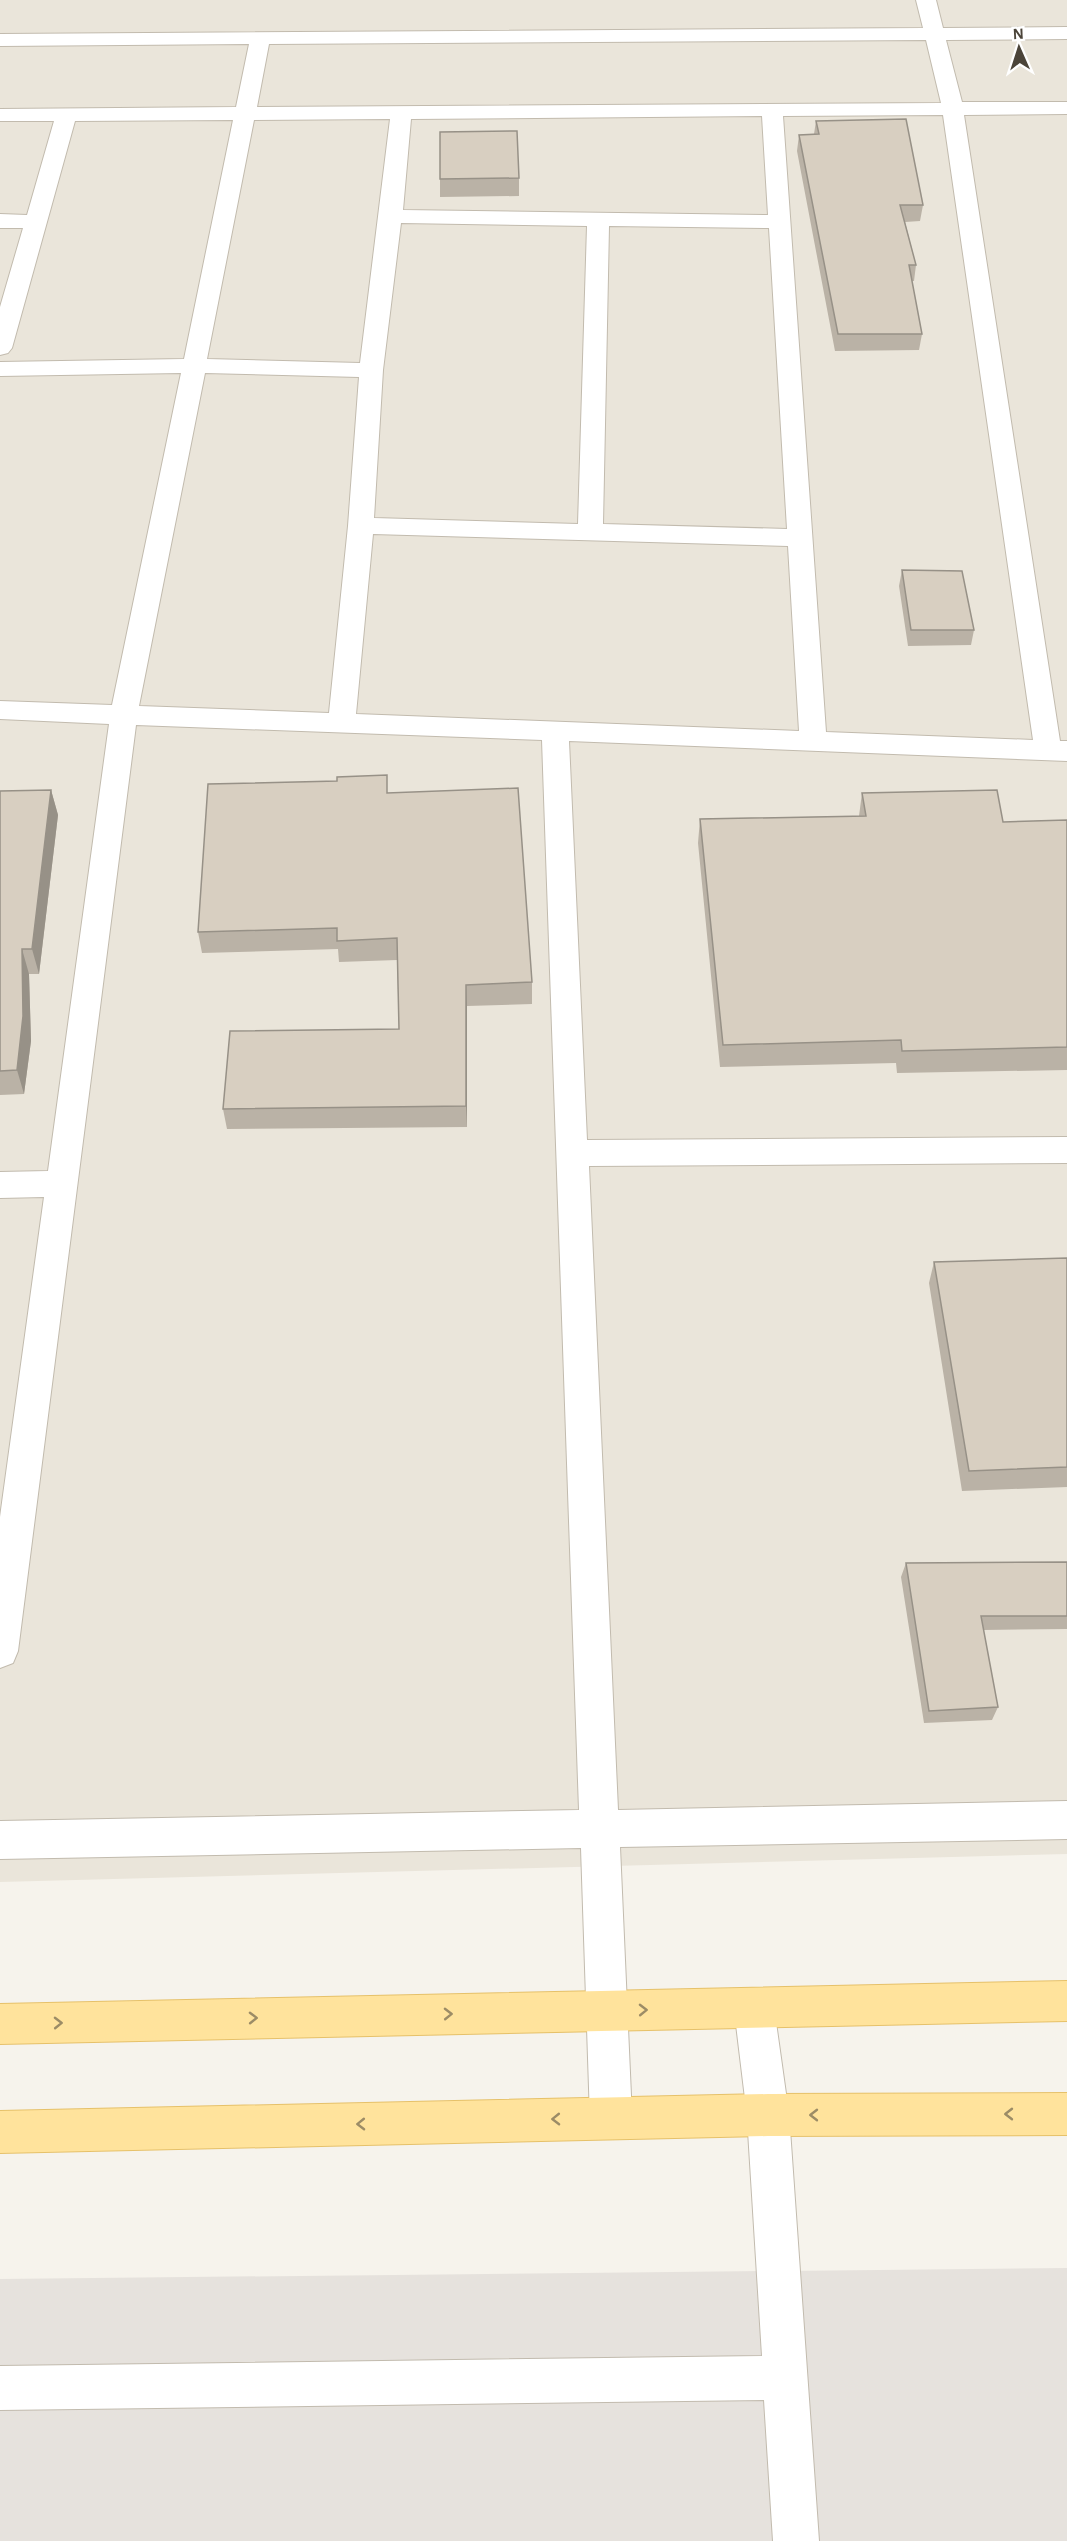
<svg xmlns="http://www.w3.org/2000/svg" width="1067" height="2541" viewBox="0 0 1067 2541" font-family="'Alegreya Sans',sans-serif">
  <rect width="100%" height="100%" fill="#f6f3ec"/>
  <path fill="#eae5da" d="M 0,0 L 1067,0 L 1067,1854 L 0,1882 Z"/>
  <path fill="#e6e2dd" d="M 1067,2268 L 1067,2541 L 0,2541 L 0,2279 Z"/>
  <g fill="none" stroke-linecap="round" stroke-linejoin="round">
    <g stroke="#c2bbae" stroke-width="2">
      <path id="street" d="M 916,0 L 936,0 L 943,28 L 1067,27 L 1067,39 L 946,40 L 962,102 L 1067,102 L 1067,114 L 964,115 L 1060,741 L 1067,741 L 1067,761 L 569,741 L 587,1140 L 1067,1137 L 1067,1163 L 589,1166 L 618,1810 L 1067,1801 L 1067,1839 L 620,1847 L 632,2118 L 626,2133 L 611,2139 L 596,2133 L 590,2118 L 581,1848 L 0,1859 L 0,1821 L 579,1810 L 542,740 L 136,725 L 18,1651 L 13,1663 L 0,1668 L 0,1517 L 44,1197 L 0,1198 L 0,1172 L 48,1171 L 109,724 L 0,719 L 0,701 L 112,705 L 181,373 L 0,376 L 0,362 L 184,359 L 233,120 L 75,121 L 12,348 L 8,353 L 0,355 L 0,307 L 23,228 L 0,228 L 0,214 L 27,215 L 54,121 L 0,121 L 0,109 L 236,107 L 249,44 L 0,46 L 0,34 L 923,28 ZM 926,40 L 941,103 L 257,107 L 269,44 ZM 943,115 L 1033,740 L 826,732 L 783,116 ZM 762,116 L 768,215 L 403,210 L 411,119 ZM 390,119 L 360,363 L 207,359 L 254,120 ZM 401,223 L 587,226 L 578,524 L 374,518 L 383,370 ZM 609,226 L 769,228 L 787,529 L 603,524 ZM 205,373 L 359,377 L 348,526 L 329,713 L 139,706 ZM 373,534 L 788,546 L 799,731 L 356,714 Z
        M 754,1988 L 768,1994 L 774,2008 L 789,2115 L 819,2541 L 773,2541 L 764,2400 L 0,2410 L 0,2366 L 762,2356 L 747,2115 L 734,2008 L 740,1994 Z"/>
    </g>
    <g stroke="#e6c16a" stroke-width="2">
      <path id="primary" d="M 1067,1981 L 1067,2021 L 0,2044 L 0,2004 Z
        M 1067,2093 L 1067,2135 L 768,2136 L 0,2153 L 0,2111 L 768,2094 Z"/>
    </g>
    <use href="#street" fill="#fff" fill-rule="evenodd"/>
    <use href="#primary" fill="#ffe39c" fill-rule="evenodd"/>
  </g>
  <path fill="#bab2a6" d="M 816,121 L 923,205 L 920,221 L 905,222 L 916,265 L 914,281 L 912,281 L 922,334 L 919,350 L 835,351 L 797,151 L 799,135 L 814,134 Z
    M 519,178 L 519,196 L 440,197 L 440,179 Z
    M 902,570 L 974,630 L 971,645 L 908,646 L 899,586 Z
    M 51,790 L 58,815 L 39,974 L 29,974 L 31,1041 L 24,1094 L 0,1095 L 0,791 Z
    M 388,793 L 532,982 L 532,1004 L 467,1006 L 467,1127 L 227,1129 L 223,1109 L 399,1029 L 397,960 L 339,962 L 338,949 L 202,953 L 198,932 Z
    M 862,793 L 1003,822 L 1067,820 L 1067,1070 L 897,1073 L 896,1063 L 720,1067 L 698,843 L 700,819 L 859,816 Z
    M 1067,1258 L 1067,1487 L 962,1491 L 929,1283 L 934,1262 Z
    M 1067,1562 L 1067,1629 L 983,1630 L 998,1707 L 992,1720 L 924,1723 L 901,1577 L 906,1563 Z"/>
  <path fill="#979187" d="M 51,790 L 58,815 L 39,974 L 32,949 Z
    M 22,949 L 29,974 L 31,1041 L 24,1094 L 17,1070 Z
    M 466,985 L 467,1006 L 467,1127 L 466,1106 Z"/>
  <path fill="#d8cfc1" stroke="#979187" stroke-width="1.5" d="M 906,119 L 923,205 L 900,205 L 916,265 L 909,265 L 922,334 L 838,334 L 799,135 L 819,134 L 816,121 Z
    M 517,131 L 519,178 L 440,179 L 440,132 Z
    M 902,570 L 962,571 L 974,630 L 911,630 Z
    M 387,775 L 387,793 L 518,788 L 532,982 L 466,985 L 466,1106 L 223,1109 L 230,1031 L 399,1029 L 397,938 L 337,941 L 337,928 L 198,932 L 208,784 L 337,781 L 337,777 Z
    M 51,790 L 32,949 L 22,949 L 23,1016 L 17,1070 L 0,1071 L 0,791 Z
    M 997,790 L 1003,822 L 1067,820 L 1067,1047 L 902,1051 L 901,1040 L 723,1045 L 700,819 L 866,816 L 862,793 Z
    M 1067,1258 L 1067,1467 L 969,1471 L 934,1262 Z
    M 1067,1562 L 1067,1616 L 981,1616 L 998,1707 L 929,1711 L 906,1563 Z"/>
  <defs><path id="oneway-chevron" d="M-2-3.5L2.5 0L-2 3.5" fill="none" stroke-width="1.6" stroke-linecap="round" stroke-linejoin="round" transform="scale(1.5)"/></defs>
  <g stroke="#9c8c66">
    <use href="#oneway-chevron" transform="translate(643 2010) rotate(-1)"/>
    <use href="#oneway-chevron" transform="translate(448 2014) rotate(-1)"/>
    <use href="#oneway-chevron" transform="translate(253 2018) rotate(-1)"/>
    <use href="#oneway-chevron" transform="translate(58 2023) rotate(-1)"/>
    <use href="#oneway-chevron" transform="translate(1009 2114) rotate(180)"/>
    <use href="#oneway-chevron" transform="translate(814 2115) rotate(180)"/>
    <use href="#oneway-chevron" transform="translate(556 2119) rotate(179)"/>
    <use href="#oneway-chevron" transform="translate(361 2124) rotate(179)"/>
  </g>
  <g transform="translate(1019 48) rotate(357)" stroke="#ffffff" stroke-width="4.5" paint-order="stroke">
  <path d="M0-4.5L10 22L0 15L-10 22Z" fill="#4b4439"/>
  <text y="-9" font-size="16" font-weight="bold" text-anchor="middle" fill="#4b4439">N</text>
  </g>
</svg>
